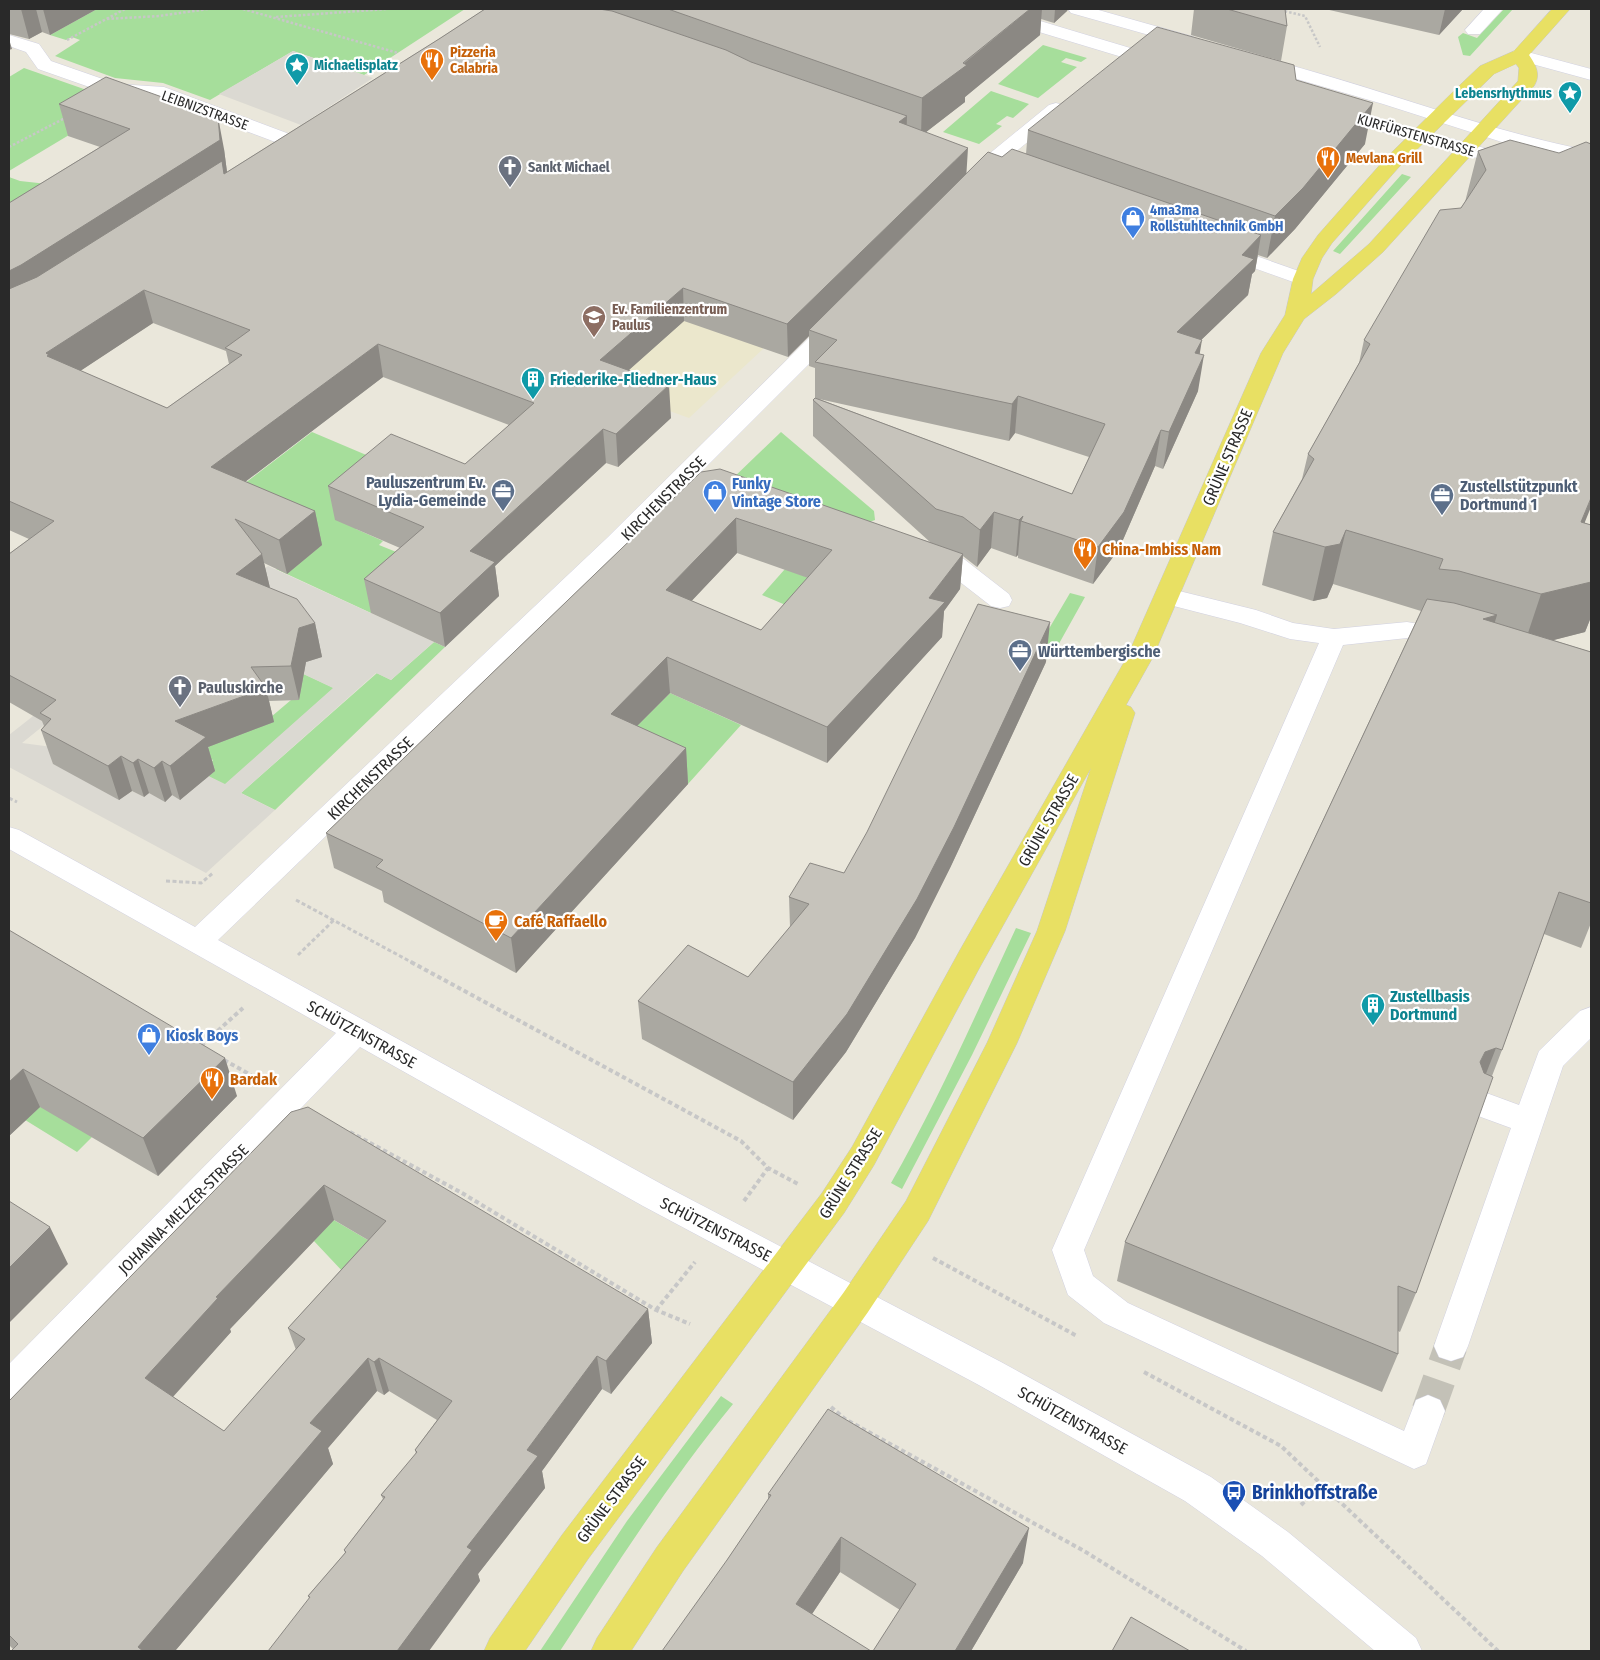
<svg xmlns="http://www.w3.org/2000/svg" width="1600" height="1660" viewBox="0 0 1600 1660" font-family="'Fira Sans Condensed',sans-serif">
  <rect width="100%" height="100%" fill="#eae7db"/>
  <path fill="#ebe7cc" d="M 529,265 L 764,348 L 689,418 L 523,358 Z"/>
  <path fill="#a6de9b" d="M 97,9 L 465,9 L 364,75 L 293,51 L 210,100 L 163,83 L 115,78 L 55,56 L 80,40 L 72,37 L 66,40 L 50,35 Z
    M 1504,9 L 1513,9 L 1470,56 L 1463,55 L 1458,37 L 1463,33 L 1477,38 Z
    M 1043,45 L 1087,58 L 1081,62 L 1066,58 L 1061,62 L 1077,67 L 1038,98 L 998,84 Z
    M 24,68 L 118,101 L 114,108 L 9,171 L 9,77 Z
    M 991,91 L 1029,104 L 1013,118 L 1007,116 L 996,124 L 1002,126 L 979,144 L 943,132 Z
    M 1402,174 L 1411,177 L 1340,254 L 1333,251 Z
    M 9,177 L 20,181 L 75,187 L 9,244 Z
    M 312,432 L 397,468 L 356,529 L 383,541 L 379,545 L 426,564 L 371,613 L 276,569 L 285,561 L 224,499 Z
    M 781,432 L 874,511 L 875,520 L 867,523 L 730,481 Z
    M 785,569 L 842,590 L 807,614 L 762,595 Z
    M 1070,593 L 1085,597 L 1056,649 L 1040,644 Z
    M 434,642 L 445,647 L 275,810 L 241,793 L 377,673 L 391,680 Z
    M 280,663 L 334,688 L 225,785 L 208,776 L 207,767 L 213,760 L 207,757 L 209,741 L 271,717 L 291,700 L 299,700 Z
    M 670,693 L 741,725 L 688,784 L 653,767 L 543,737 L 637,725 Z
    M 1016,928 L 1031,933 L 972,1055 L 902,1189 L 891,1183 C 938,1101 976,1014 1016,928 Z
    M 9,1051 L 92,1137 L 77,1152 L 9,1110 Z
    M 332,1219 L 402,1260 L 361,1291 L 313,1240 Z
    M 721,1396 L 733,1404 C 669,1482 615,1567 560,1651 L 540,1651 L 627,1521 Z"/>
  <path fill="#dbd9d2" d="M 293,51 L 364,75 L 373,78 L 301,125 L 219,94 Z
    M 268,566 L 434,642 L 391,680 L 376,673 L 241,793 L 275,810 L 206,873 L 9,767 L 9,735 L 42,709 L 48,722 L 22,743 L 52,747 L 53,764 L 59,767 L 61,766 L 129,793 L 132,791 L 144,797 L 155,786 L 172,795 L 200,772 L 225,784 L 333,688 L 282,664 L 256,575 Z"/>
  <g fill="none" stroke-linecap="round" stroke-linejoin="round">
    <path stroke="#c3c1b7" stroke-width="33" stroke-dasharray="33 16" stroke-linecap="butt" d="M 1428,1411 L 1451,1346"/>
    <g stroke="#d1d1e1" stroke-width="1">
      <path id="minor" d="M 973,9 L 1000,9 L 1167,59 L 1170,63 L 1167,67 L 1155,67 L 976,13 Z
        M 1068,9 L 1095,9 L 1194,37 L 1197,41 L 1194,45 L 1188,46 L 1071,13 Z
        M 1484,9 L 1503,9 L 1480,34 L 1468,34 L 1465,30 Z
        M 9,35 L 39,44 L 51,61 L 117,84 L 164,87 L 300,138 L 303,142 L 300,146 L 286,146 L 155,97 L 115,96 L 38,69 L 26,52 L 9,46 Z
        M 1520,50 L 1591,69 L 1591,80 L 1514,59 L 1511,55 L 1514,51 Z
        M 1258,57 C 1370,84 1478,129 1591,151 L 1591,163 L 1527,150 L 1383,104 L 1252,66 L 1249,62 L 1252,58 Z
        M 1056,103 L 1063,105 L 1065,109 L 1063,113 L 1003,162 L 982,189 L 968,189 L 965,185 L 989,154 L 1049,105 Z
        M 1333,106 L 1520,158 L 1523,162 L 1520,166 L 1513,168 L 1326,116 L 1324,112 L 1326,108 Z
        M 1222,244 L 1310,275 L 1313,279 L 1310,283 L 1303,285 L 1296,283 L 1215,254 L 1212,250 L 1215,246 Z
        M 835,319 L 843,320 L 846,325 L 843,330 L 625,548 L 218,940 L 665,1186 L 1001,1362 L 1211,1477 L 1288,1532 L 1416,1638 L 1422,1651 L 1375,1651 L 1262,1556 L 1185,1501 L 977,1384 L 643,1206 L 360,1047 L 21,1398 L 9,1402 L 9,1364 L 336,1033 L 9,849 L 9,827 L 19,830 L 195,927 L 607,538 L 827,320 Z
        M 930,547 L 960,556 L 1009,594 L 1012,600 L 1009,606 L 1000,608 L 991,606 L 942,568 L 921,561 L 918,555 L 921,549 Z
        M 1167,588 L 1256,610 L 1293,623 L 1334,629 L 1407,622 L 1458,631 L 1462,637 L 1458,643 L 1449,645 L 1407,638 L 1343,645 L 1084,1250 L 1093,1276 L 1128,1303 L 1404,1431 L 1416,1400 L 1428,1395 L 1440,1400 L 1445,1411 L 1426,1464 L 1414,1469 L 1104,1323 L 1068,1295 L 1052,1250 L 1319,643 L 1290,639 L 1240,623 L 1158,602 L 1155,596 L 1158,590 Z
        M 1591,1007 L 1591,1038 L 1563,1066 L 1468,1346 L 1463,1357 L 1451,1361 L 1439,1357 L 1434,1346 L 1511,1128 L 1470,1113 L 1466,1104 L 1470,1095 L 1481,1091 L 1519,1105 L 1539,1051 L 1580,1011 Z"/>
    </g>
    <g stroke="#c7c7c7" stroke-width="1">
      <path id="major" d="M 1552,9 L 1570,9 L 1529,55 C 1536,65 1541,75 1534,86 L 1383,252 L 1336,294 L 1304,319 L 1283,353 L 1153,657 L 1126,705 L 1131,707 L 1135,713 L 1065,931 L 1017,1043 L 928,1221 L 868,1312 L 683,1571 L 631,1651 L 591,1651 L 597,1638 L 657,1547 L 844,1292 L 906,1201 L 987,1043 L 1037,931 L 1091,768 L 981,965 L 874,1165 L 844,1213 L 588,1559 L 525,1651 L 484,1651 L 490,1638 L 562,1535 L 822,1193 L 852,1147 L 960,950 L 1127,657 L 1261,353 L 1285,315 L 1293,279 L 1302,258 L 1318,235 L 1385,159 L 1461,84 L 1480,66 L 1514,51 ZM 1516,64 L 1519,68 L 1518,81 L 1369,244 L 1311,294 L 1313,279 L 1322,258 L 1332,243 L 1399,167 L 1494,74 Z"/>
    </g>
    <path stroke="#c7c7c7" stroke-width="2.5" stroke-dasharray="2.5 2" stroke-linecap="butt" d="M 243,9 L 398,53
      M 1276,9 L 1305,16 L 1320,47
      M 276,17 L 387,9
      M 107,19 L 159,16 L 208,9
      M 67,40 L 125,9
      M 9,147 L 65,118"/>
    <path stroke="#c7c7c7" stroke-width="3" stroke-dasharray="4 2.5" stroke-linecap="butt" d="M 9,798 L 17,802
      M 166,881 L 201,883 L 213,873
      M 296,900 L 413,963
      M 298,955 L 334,920"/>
    <path stroke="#c7c7c7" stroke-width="4" stroke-dasharray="4.5 3" stroke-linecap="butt" d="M 411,962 L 741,1141 L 768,1168 L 798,1184
      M 201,1046 L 243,1008
      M 224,1060 L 258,1079
      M 350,1132 L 462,1193 L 656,1310 L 690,1324
      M 744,1201 L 768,1168
      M 933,1258 L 1077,1336
      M 656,1310 L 695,1262
      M 1144,1372 L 1281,1446 L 1498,1651
      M 831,1407 L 845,1419 L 1084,1551 L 1246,1651
      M 1301,1505 L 1322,1484"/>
    <use href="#minor" fill="#fff" fill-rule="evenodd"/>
    <use href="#major" fill="#e8e063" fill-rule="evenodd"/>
  </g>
  <path fill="#aaa8a1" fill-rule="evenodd" d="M 9,9 L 97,9 L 50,35 L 42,32 L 29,39 L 9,34 Z
    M 485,9 L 1068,9 L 1067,11 L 1054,23 L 1041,19 L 1040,35 L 965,97 L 965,102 L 926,132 L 966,174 L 1002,157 L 1026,154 L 1028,130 L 1296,80 L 1365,144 L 1295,229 L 1267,258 L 1258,255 L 1255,271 L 1252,274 L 1248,295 L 1201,340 L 1199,354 L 1198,391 L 1163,469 L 1155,466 L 1119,549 L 1093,584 L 1018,558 L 1018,555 L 1016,557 L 991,548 L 977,567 L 963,556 L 960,589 L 944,611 L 942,637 L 827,763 L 670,693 L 637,726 L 686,748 L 688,784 L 516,973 L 384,902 L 382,891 L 334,868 L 326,833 L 701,472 L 930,542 L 813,436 L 813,400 L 815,398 L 815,368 L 809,366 L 809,336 L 788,357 L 684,321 L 629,370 L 671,418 L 618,467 L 606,463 L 495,566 L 499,596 L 445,647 L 371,613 L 364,579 L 400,548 L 335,520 L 328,486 L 465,464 L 509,425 L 383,377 L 245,482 L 315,511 L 322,545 L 287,574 L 264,563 L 270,588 L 315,623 L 322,657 L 306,662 L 299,700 L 269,701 L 274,722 L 208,747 L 215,771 L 180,800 L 172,795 L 165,802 L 149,793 L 144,797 L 132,791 L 119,800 L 53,764 L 41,730 L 44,726 L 42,721 L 9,702 L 9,554 L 29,539 L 9,530 L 9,203 L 100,147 L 68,136 L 59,104 L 224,149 L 227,172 L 439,39 ZM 153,323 L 226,351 L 229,364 L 167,408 L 80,371 ZM 819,399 L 1009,441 L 1015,433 L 1089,457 L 1072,494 ZM 737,553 L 808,578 L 761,630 L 691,601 Z
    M 1194,9 L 1285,9 L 1287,26 L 1281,61 L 1191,35 Z
    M 1325,9 L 1463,9 L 1439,35 Z
    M 1510,140 L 1585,523 L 1591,525 L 1591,617 L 1585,632 L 1553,640 L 1591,652 L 1591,923 L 1581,948 L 1544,934 L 1502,1050 L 1492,1076 L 1416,1293 L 1400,1332 L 1398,1331 L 1398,1354 L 1382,1392 L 1117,1281 L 1125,1242 L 1421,611 L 1333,584 L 1327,598 L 1313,601 L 1262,585 L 1273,532 L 1302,479 L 1308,454 L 1359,363 L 1364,340 L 1465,202 L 1478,151 Z
    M 1046,662 L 951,866 L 915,938 L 846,1052 L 793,1120 L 642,1039 L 638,1001 L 748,977 L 790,927 L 789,897 L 844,873 Z
    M 9,930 L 237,1096 L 158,1176 L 40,1107 L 9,1136 Z
    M 291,1112 L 648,1309 L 652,1343 L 611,1394 L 602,1389 L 542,1471 L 545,1488 L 478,1574 L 480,1581 L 309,1598 L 308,1596 L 345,1553 L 344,1550 L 383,1499 L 381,1495 L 416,1454 L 415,1450 L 437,1420 L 389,1391 L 384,1395 L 377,1391 L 328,1448 L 333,1464 L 175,1651 L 11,1651 L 13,1649 L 9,1645 L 9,1401 ZM 334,1220 L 368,1240 L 288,1328 L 296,1350 L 224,1431 L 173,1397 L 231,1332 L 230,1329 Z
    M 768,1494 L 1023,1563 L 971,1651 L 873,1651 L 900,1610 L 840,1572 L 812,1614 L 727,1560 L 768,1500 Z"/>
  <path fill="#8b8883" d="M 21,9 L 36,9 L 42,32 L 29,39 Z
    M 43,9 L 97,9 L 50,35 Z
    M 1030,9 L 1042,9 L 1040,35 L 965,97 L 965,102 L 921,136 L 922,98 Z
    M 1055,9 L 1068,9 L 1067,11 L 1054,23 Z
    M 1445,9 L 1463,9 L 1439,35 Z
    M 9,39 L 12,49 L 9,50 Z
    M 1373,103 L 1365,144 L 1295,229 L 1267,258 L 1275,216 Z
    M 907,116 L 906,147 L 899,122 Z
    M 218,117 L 224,149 L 227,172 L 9,309 L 9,271 Z
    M 968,148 L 966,180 L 809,330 L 809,336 L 788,357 L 787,324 Z
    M 1261,235 L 1255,271 L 1252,274 L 1248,295 L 1172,368 L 1177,332 L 1242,255 Z
    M 683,288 L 684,321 L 603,393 L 600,360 Z
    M 144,290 L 153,323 L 59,385 L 46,353 Z
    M 1202,340 L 1197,370 L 1204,355 L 1198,391 L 1163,469 L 1169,432 L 1195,353 Z
    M 378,344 L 383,377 L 220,501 L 211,467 Z
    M 669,385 L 671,418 L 618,467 L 616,434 Z
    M 1018,396 L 1015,433 L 1009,441 L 1012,404 Z
    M 603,429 L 606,463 L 495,566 L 499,596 L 445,647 L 440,613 L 470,551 Z
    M 1161,430 L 1155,466 L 1119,549 L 1093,584 L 1098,547 Z
    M 1591,498 L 1591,507 L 1563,576 L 1581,522 Z
    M 315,511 L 322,545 L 287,574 L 279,540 Z
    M 994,512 L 991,548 L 977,567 L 980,530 Z
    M 1023,516 L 1021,521 L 1018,555 L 1016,557 L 1019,520 Z
    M 736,518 L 737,553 L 668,626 L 666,590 Z
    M 1346,530 L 1333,584 L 1327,598 L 1313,601 L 1325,547 Z
    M 262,554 L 270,588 L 236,574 Z
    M 963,554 L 960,589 L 944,611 L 942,637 L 827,763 L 827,727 L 929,598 Z
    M 1591,582 L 1591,617 L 1585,632 L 1523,648 L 1541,594 Z
    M 1497,615 L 1484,658 L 1483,619 Z
    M 1050,622 L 1046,662 L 951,866 L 915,938 L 846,1052 L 793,1120 L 793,1082 Z
    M 315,623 L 322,657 L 306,662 L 299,700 L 291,666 L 299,628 Z
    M 667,657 L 670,693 L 614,749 L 611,714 Z
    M 266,688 L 274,722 L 208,747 L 215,771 L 180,800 L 170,766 L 175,721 Z
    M 686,748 L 688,784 L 516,973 L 511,938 Z
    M 121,756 L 132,791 L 119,800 L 108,766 Z
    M 138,759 L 149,793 L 144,797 L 133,763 Z
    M 162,761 L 172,795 L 165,802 L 154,768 Z
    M 1496,1048 L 1480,1089 L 1480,1062 L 1485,1052 Z
    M 225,1058 L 237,1096 L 158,1176 L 143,1138 Z
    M 23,1069 L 40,1107 L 9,1136 L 9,1082 Z
    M 324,1185 L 334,1220 L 230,1329 L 231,1332 L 160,1411 L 145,1378 L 216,1297 Z
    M 50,1227 L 68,1264 L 9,1323 L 9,1268 Z
    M 648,1309 L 652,1343 L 611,1394 L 606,1361 Z
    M 597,1356 L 602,1389 L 542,1471 L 545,1488 L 478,1574 L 480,1581 L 429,1651 L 397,1651 L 467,1547 L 527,1450 Z
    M 368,1358 L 377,1391 L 328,1448 L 333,1464 L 175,1651 L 141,1651 L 138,1647 L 310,1423 Z
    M 379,1358 L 389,1391 L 384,1395 L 374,1362 Z
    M 1029,1528 L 1023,1563 L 971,1651 L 955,1651 Z
    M 841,1537 L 840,1572 L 796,1638 L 796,1604 Z"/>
  <path fill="#c6c3bb" stroke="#8b8883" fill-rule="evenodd" d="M 485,9 L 599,9 L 612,11 L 726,50 L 751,62 L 907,116 L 899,122 L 968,148 L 787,324 L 683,288 L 600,360 L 669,385 L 616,434 L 603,429 L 470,551 L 495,562 L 440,613 L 364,579 L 424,527 L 328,486 L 391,434 L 465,464 L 534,403 L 378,344 L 211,467 L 315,511 L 279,540 L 235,519 L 262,554 L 236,574 L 297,599 L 315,623 L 299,628 L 291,666 L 251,667 L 266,688 L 175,721 L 206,737 L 170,766 L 162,761 L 154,768 L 138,759 L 133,763 L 121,756 L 108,766 L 41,730 L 51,719 L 40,713 L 56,700 L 9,675 L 9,554 L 54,521 L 9,501 L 9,289 L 37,277 L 222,161 L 224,174 L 439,39 ZM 144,290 L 250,330 L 225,348 L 242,355 L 167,408 L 47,356 L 49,355 L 46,353 Z
    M 668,9 L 1030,9 L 963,63 L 967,65 L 922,98 Z
    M 1227,9 L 1285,9 L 1287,26 Z
    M 1157,27 L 1294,65 L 1296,80 L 1373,103 L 1303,188 L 1275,216 L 1028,130 Z
    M 106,77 L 218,117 L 220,140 L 21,265 L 9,271 L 9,203 L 130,129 L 59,104 Z
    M 1510,140 L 1559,153 L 1586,142 L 1591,144 L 1591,498 L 1581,522 L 1591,525 L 1591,582 L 1541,594 L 1459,571 L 1439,569 L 1443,559 L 1346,530 L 1340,544 L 1325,547 L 1273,532 L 1314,459 L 1308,454 L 1370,344 L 1364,340 L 1440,210 L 1461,208 L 1486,170 L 1478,151 Z
    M 1012,149 L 1261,235 L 1242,255 L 1254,259 L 1177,332 L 1202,340 L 1195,353 L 1204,355 L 1169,432 L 1161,430 L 1124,512 L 1098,547 L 1021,521 L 1023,516 L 1019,520 L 994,512 L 980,530 L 963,517 L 936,509 L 813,400 L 815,398 L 1072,494 L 1105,424 L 1018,396 L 1012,404 L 815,362 L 837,340 L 809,330 L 988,152 L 1002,157 Z
    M 720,469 L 963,554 L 929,598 L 945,602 L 827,727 L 667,657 L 611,714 L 686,748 L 511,938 L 376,867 L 383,860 L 326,833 L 701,472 ZM 736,518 L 832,550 L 761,630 L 666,590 Z
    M 1427,599 L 1454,603 L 1497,615 L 1483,619 L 1591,652 L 1591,903 L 1559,892 L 1502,1050 L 1496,1048 L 1485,1052 L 1480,1062 L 1484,1073 L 1493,1077 L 1416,1293 L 1398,1286 L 1398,1354 L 1125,1242 Z
    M 978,604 L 1050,622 L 954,827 L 917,899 L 847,1014 L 793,1082 L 638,1001 L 688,945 L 748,977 L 809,904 L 789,897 L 810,863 L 844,873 L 867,832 Z
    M 9,930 L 225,1058 L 143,1138 L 23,1069 L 9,1082 Z
    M 308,1107 L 648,1309 L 606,1361 L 597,1356 L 527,1450 L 538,1456 L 467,1547 L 472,1550 L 397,1651 L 268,1651 L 310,1597 L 308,1596 L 346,1552 L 344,1550 L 385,1497 L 381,1495 L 417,1452 L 415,1450 L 452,1401 L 379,1358 L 374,1362 L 368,1358 L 310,1423 L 322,1431 L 138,1647 L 143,1651 L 11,1651 L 18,1644 L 9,1635 L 9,1401 L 291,1112 ZM 324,1185 L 386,1221 L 288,1328 L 305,1339 L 224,1431 L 145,1378 L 218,1298 L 216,1297 Z
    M 9,1201 L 50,1227 L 9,1268 Z
    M 828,1409 L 1029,1528 L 955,1651 L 873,1651 L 916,1584 L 841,1537 L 796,1604 L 871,1651 L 662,1651 L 727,1560 L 771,1495 L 768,1494 Z
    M 1131,1617 L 1190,1651 L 1112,1651 Z"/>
  <defs>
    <g id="restaurant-pin" transform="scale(1.25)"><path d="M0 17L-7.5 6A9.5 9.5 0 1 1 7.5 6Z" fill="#e8710a" stroke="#fff"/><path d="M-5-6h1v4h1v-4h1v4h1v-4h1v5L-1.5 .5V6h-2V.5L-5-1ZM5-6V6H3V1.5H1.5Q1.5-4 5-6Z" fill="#fff"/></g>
    <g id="sight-pin" transform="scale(1.25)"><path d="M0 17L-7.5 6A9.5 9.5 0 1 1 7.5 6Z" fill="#0f9aa8" stroke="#fff"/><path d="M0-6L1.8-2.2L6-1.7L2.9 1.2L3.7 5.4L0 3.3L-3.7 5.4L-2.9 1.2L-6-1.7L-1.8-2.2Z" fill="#fff"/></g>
    <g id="church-pin" transform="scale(1.25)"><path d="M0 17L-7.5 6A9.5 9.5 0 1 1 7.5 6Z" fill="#6b7280" stroke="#fff"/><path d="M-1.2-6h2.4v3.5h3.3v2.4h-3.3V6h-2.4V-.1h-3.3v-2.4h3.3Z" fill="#fff"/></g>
    <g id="shop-pin" transform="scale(1.25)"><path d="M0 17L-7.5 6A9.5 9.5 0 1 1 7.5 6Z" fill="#3f7fe0" stroke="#fff"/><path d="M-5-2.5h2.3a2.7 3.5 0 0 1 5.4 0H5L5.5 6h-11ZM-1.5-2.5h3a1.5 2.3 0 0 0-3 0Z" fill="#fff"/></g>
    <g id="school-pin" transform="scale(1.25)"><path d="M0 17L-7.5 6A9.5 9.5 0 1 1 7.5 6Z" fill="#8d6e63" stroke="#fff"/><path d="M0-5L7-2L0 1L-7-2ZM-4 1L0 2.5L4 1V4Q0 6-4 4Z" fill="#fff"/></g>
    <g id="building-pin" transform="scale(1.25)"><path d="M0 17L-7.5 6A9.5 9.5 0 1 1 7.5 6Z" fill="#0f9aa8" stroke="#fff"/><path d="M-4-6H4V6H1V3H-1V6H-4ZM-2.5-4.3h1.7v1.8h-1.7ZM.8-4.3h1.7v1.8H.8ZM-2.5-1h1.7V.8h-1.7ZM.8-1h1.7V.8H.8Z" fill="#fff"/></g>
    <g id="office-pin" transform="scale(1.25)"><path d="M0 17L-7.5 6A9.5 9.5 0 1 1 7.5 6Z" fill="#5c6f8a" stroke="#fff"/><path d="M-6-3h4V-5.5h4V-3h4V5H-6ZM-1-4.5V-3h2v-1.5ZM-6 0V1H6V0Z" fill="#fff"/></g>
    <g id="cafe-pin" transform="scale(1.25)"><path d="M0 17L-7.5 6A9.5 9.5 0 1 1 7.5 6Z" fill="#e8710a" stroke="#fff"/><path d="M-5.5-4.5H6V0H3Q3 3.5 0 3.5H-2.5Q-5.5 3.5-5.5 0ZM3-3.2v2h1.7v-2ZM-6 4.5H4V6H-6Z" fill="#fff"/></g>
    <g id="bus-pin" transform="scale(1.25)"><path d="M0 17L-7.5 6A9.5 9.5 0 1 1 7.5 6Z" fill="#1a4fb4" stroke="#fff"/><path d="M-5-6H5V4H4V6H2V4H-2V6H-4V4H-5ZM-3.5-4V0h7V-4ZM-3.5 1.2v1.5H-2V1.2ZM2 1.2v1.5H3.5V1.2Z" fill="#fff"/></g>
  </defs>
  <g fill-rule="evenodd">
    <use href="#restaurant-pin" x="432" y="60"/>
    <use href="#sight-pin" x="297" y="65"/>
    <use href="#sight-pin" x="1570" y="93"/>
    <use href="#restaurant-pin" x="1328" y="158"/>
    <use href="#church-pin" x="510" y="167"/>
    <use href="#shop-pin" x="1133" y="218"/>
    <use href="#school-pin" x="594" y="317"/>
    <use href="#building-pin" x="533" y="379"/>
    <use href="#office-pin" x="503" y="491"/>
    <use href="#shop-pin" x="715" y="492"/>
    <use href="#office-pin" x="1442" y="495"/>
    <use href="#restaurant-pin" x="1085" y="549"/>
    <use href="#office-pin" x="1020" y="651"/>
    <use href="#church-pin" x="180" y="687"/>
    <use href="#cafe-pin" x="496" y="921"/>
    <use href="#building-pin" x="1373" y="1005"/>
    <use href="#shop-pin" x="149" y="1035"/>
    <use href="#restaurant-pin" x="212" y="1079"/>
    <use href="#bus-pin" x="1234" y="1492"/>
  </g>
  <g text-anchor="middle" stroke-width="4.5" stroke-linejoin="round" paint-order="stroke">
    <g font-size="14" font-weight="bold" fill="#c56008" stroke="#fff" text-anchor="start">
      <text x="450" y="57">Pizzeria<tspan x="450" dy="16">Calabria</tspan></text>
      <text x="1346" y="163">Mevlana Grill</text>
    </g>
    <g font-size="14" font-weight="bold" fill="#0d838f" stroke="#fff" text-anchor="start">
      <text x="314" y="70">Michaelisplatz</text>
      <text x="1552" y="98" text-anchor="end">Lebensrhythmus</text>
    </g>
    <g font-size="14" fill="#292929" stroke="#fff">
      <text transform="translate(205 110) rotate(20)" y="5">LEIBNIZSTRASSE</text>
      <text transform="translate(1416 135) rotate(16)" y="5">KURFÜRSTENSTRASSE</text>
    </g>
    <g font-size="14" font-weight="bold" fill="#5b616d" stroke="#fff" text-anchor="start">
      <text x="528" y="172">Sankt Michael</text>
    </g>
    <g font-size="14" font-weight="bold" fill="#366cbe" stroke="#fff" text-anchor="start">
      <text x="1150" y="215">4ma3ma<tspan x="1150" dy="16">Rollstuhltechnik GmbH</tspan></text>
    </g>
    <g font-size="14" font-weight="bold" fill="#785e54" stroke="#fff" text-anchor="start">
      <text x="612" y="314">Ev. Familienzentrum<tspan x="612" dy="16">Paulus</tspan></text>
    </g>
    <g font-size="16" font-weight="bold" fill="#0d838f" stroke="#fff" text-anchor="start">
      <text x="550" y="385">Friederike-Fliedner-Haus</text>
      <text x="1390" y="1002">Zustellbasis<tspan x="1390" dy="18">Dortmund</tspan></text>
    </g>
    <g font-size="16" fill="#292929" stroke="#fff">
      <text transform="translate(1227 457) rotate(-67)" y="6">GRÜNE STRASSE</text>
      <text transform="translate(663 498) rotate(-45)" y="6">KIRCHENSTRASSE</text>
      <text transform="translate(370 778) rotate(-44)" y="6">KIRCHENSTRASSE</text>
      <text transform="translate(1048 820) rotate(-60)" y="6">GRÜNE STRASSE</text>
      <text transform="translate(362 1034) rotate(29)" y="6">SCHÜTZENSTRASSE</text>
      <text transform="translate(850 1173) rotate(-58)" y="6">GRÜNE STRASSE</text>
      <text transform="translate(183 1209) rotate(-45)" y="6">JOHANNA-MELZER-STRASSE</text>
      <text transform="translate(716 1229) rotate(27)" y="6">SCHÜTZENSTRASSE</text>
      <text transform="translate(1073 1420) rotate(29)" y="6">SCHÜTZENSTRASSE</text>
      <text transform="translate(611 1499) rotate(-53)" y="6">GRÜNE STRASSE</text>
    </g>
    <g font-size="16" font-weight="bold" fill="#4e5e75" stroke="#fff" text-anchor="start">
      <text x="486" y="488" text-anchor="end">Pauluszentrum Ev.<tspan x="486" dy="18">Lydia-Gemeinde</tspan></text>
      <text x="1460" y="492">Zustellstützpunkt<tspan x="1460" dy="18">Dortmund 1</tspan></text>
      <text x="1038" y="657">Württembergische</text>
    </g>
    <g font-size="16" font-weight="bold" fill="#366cbe" stroke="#fff" text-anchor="start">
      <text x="732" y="489">Funky<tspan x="732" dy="18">Vintage Store</tspan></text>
      <text x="166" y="1041">Kiosk Boys</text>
    </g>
    <g font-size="16" font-weight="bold" fill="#c56008" stroke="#fff" text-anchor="start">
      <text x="1102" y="555">China-Imbiss Nam</text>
      <text x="514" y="927">Café Raffaello</text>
      <text x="230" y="1085">Bardak</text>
    </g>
    <g font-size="16" font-weight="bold" fill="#5b616d" stroke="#fff" text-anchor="start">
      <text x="198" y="693">Pauluskirche</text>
    </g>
    <g font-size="19" font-weight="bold" fill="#164399" stroke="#fff" text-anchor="start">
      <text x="1252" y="1499">Brinkhoffstraße</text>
    </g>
  </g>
  <rect width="1600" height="1660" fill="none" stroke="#292929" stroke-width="20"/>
</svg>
